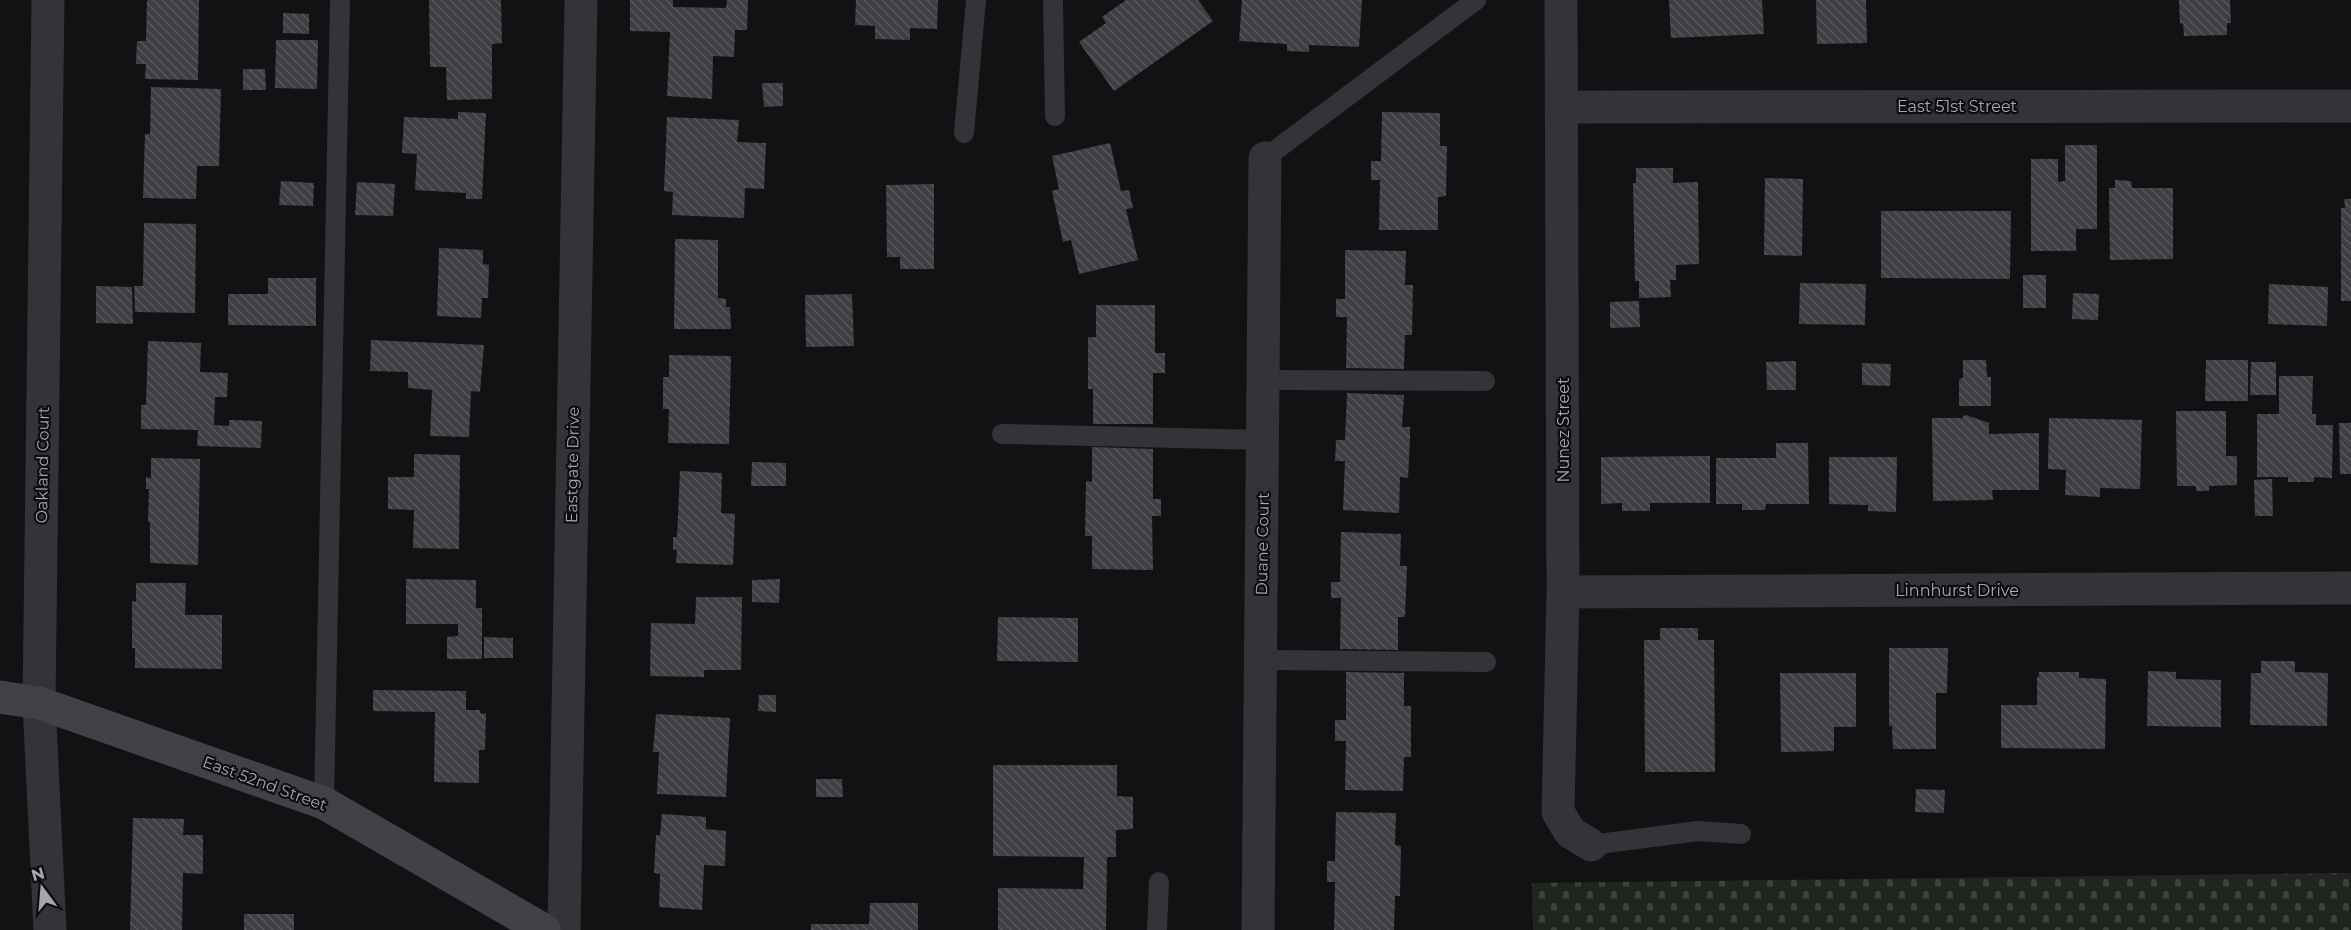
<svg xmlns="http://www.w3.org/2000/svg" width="2351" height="930" viewBox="0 0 2351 930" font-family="Montserrat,sans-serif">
  <defs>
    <pattern id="cemetery-stones" width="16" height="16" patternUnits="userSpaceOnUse" patternTransform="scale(1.5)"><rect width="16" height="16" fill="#1f2620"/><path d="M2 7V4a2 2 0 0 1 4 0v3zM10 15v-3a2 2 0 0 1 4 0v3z" fill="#3d423e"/></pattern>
    <pattern id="building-back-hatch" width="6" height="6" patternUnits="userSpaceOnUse" patternTransform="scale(1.5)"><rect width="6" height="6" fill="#3e3f43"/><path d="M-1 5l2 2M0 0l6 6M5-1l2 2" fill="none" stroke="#57585c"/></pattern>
  </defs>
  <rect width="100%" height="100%" fill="#121214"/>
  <path fill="url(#cemetery-stones)" d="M 2351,873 L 2351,930 L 1533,930 L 1532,883 Z"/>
  <path fill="url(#building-back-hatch)" d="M 147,0 L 199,0 L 198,80 L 145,79 L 146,64 L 136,64 L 137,41 L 146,41 Z
    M 429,0 L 501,0 L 502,43 L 492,44 L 492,99 L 447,100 L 446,67 L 430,67 Z
    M 630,0 L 673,0 L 673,7 L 726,8 L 727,0 L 748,0 L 747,30 L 735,30 L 734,57 L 713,56 L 712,99 L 667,96 L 670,32 L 630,31 Z
    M 856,0 L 938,0 L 937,29 L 910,28 L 910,40 L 875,39 L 875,26 L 855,25 Z
    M 1126,0 L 1198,0 L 1213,21 L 1114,91 L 1079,42 L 1106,23 L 1102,17 Z
    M 1242,0 L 1362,0 L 1359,47 L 1309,45 L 1309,52 L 1287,51 L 1287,44 L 1239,41 Z
    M 1669,0 L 1762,0 L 1764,34 L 1671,38 Z
    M 1816,0 L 1866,0 L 1867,43 L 1817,44 Z
    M 2179,0 L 2230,0 L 2231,23 L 2227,23 L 2227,35 L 2184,36 L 2183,23 L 2180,24 Z
    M 283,13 L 309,14 L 309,34 L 283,33 Z
    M 276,40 L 318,40 L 317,89 L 275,88 Z
    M 243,69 L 265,69 L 266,90 L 243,90 Z
    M 762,83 L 783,83 L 783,106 L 764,107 Z
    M 151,87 L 221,89 L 219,166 L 197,166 L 196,199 L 143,198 L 145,134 L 150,134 Z
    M 458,112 L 486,113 L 482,199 L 466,199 L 466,193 L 415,190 L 417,154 L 402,153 L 404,117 L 458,119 Z
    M 1382,112 L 1440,113 L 1440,146 L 1447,146 L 1446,196 L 1438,197 L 1438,230 L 1379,230 L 1380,180 L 1371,180 L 1371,161 L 1381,161 Z
    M 667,117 L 739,120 L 737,142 L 766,143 L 764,189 L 745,188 L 744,218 L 672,215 L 673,192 L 664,191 Z
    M 1110,143 L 1121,191 L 1129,190 L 1133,208 L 1126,209 L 1138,260 L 1079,274 L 1071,240 L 1063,242 L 1052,191 L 1059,189 L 1052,156 Z
    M 2065,145 L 2097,145 L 2097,229 L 2076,229 L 2076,251 L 2031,251 L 2031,159 L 2058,159 L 2058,182 L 2065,181 Z
    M 1636,168 L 1673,168 L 1673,183 L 1698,182 L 1699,264 L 1676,265 L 1676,280 L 1670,280 L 1671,297 L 1639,298 L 1639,281 L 1635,281 L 1633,183 L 1636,183 Z
    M 1765,178 L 1803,179 L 1802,256 L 1764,255 Z
    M 2115,180 L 2131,181 L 2132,188 L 2173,188 L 2173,259 L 2110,260 L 2109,188 L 2115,188 Z
    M 281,181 L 314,183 L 313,206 L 279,205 Z
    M 357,182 L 395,184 L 393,216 L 355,215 Z
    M 934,184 L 934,269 L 900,269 L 900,257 L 887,257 L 886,185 Z
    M 2344,199 L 2351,199 L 2351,301 L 2341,301 L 2341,208 L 2345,208 Z
    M 1881,211 L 2011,211 L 2010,279 L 1881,278 Z
    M 144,223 L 196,224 L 195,313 L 135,312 L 134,286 L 143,286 Z
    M 675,239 L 718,240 L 718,298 L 726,299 L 726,307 L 730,307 L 731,329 L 674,329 Z
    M 439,248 L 483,250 L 483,264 L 489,265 L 488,298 L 482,298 L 481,318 L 437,316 Z
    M 1345,250 L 1406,251 L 1405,285 L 1413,285 L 1412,335 L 1405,335 L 1404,369 L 1346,368 L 1347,317 L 1336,317 L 1336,299 L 1345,299 Z
    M 2023,275 L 2046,275 L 2046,308 L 2023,308 Z
    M 268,278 L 316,278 L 316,326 L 228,325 L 228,294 L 268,294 Z
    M 1800,283 L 1866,284 L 1865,325 L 1799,324 Z
    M 2269,284 L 2328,287 L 2327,326 L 2268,324 Z
    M 96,286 L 132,287 L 133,324 L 96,323 Z
    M 2073,293 L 2099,294 L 2098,320 L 2072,319 Z
    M 852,294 L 854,346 L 806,347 L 805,295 Z
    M 1639,301 L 1640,327 L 1610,328 L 1610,302 Z
    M 1096,305 L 1155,305 L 1155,353 L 1165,353 L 1165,373 L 1153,373 L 1153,424 L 1093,424 L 1093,389 L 1088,389 L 1088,337 L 1096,337 Z
    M 371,340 L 484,345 L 480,392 L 471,391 L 469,437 L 430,436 L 432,390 L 408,388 L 408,372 L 370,371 Z
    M 148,341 L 201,343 L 200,372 L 228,373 L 227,397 L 215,397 L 214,425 L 229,426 L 229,420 L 262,421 L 261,448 L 197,446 L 198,430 L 141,429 L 141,405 L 146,405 Z
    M 669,355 L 731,356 L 729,444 L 668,443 L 669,409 L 663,409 L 663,377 L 669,377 Z
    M 1963,360 L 1986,360 L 1987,377 L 1991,377 L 1991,406 L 1959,406 L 1959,379 L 1963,378 Z
    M 2206,360 L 2248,360 L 2248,401 L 2205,401 Z
    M 1796,361 L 1796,390 L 1767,390 L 1766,362 Z
    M 2251,362 L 2276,362 L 2276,395 L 2250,395 Z
    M 1862,363 L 1891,364 L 1890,386 L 1862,385 Z
    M 2279,376 L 2313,376 L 2312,414 L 2316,414 L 2316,425 L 2333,425 L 2332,478 L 2314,477 L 2314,482 L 2288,482 L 2288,477 L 2257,477 L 2257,414 L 2279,414 Z
    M 1347,393 L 1404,395 L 1402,427 L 1410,427 L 1410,439 L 1408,478 L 1400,477 L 1399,513 L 1343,510 L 1345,461 L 1335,461 L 1336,440 L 1345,440 Z
    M 2176,411 L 2226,411 L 2226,456 L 2237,456 L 2237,485 L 2209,486 L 2209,491 L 2196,491 L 2196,486 L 2177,486 Z
    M 1966,415 L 1989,423 L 1989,434 L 2039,433 L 2039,490 L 1992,490 L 1993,500 L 1933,501 L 1932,418 L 1963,418 L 1963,416 Z
    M 2049,418 L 2142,420 L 2140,489 L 2100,488 L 2100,497 L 2065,495 L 2066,470 L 2048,469 Z
    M 2339,423 L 2351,423 L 2351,474 L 2340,474 Z
    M 1776,443 L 1808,443 L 1809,504 L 1766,504 L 1765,510 L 1742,510 L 1742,504 L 1716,504 L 1716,458 L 1776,458 Z
    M 1092,447 L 1153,449 L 1153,499 L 1161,499 L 1161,516 L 1152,516 L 1153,570 L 1092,569 L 1092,536 L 1085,536 L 1086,481 L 1092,482 Z
    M 414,454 L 460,455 L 459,549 L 413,548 L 414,510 L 388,509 L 388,477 L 414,477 Z
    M 1710,456 L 1710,503 L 1650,503 L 1650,511 L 1622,511 L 1622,503 L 1601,504 L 1601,457 Z
    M 1829,457 L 1897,457 L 1896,512 L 1868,511 L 1868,505 L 1829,504 Z
    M 151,458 L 200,459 L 198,565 L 150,563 L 150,522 L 148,522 L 149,489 L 146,489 L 146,477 L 151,478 Z
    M 752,462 L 786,463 L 786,486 L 751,486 Z
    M 680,471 L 722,473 L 721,513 L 735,514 L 733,565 L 676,563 L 677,550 L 673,549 L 673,537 L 677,537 Z
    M 2272,479 L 2273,516 L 2255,516 L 2254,480 Z
    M 1341,532 L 1401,534 L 1400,566 L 1407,566 L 1405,617 L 1398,617 L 1398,650 L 1340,649 L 1341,598 L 1331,598 L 1331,582 L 1340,582 Z
    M 406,579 L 476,580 L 476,608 L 482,608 L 482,659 L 447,659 L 447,637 L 458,636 L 458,624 L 406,624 Z
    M 780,579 L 779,603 L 752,602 L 752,580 Z
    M 136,583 L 186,583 L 185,615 L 222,615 L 222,669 L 135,668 L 135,648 L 132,648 L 132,601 L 136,602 Z
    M 696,597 L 742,597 L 741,670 L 704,670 L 704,677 L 650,676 L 651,623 L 695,624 Z
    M 998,617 L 1078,618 L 1078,662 L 997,661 Z
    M 1660,628 L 1698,628 L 1698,640 L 1714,640 L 1715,772 L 1645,772 L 1644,640 L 1660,640 Z
    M 484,637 L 513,638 L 513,658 L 484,658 Z
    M 1889,648 L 1948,648 L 1947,693 L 1936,693 L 1936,749 L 1893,749 L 1892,726 L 1889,726 Z
    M 2261,661 L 2295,661 L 2295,672 L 2328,673 L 2327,726 L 2250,725 L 2251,673 L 2261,673 Z
    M 2148,671 L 2176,672 L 2176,679 L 2221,680 L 2221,727 L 2147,726 Z
    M 1346,672 L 1404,673 L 1404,706 L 1411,706 L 1411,757 L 1404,757 L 1403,791 L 1345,790 L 1346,741 L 1335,741 L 1335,720 L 1346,720 Z
    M 2039,672 L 2079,672 L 2079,678 L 2106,679 L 2105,749 L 2001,748 L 2001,705 L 2037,705 L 2037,677 L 2039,677 Z
    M 1780,673 L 1856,673 L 1856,727 L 1834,727 L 1834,751 L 1781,752 Z
    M 373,690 L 466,691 L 466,710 L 480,710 L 481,714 L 486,713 L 485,750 L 479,750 L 479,783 L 434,782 L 435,712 L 373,711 Z
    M 759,695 L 776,695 L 776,712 L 758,711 Z
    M 656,714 L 730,718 L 726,797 L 657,794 L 659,752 L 653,752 Z
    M 993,765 L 1117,765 L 1117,796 L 1133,797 L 1133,829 L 1116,830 L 1116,857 L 1107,857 L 1106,930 L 998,930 L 998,888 L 1083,889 L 1084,857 L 993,856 Z
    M 816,779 L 842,779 L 843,797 L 816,797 Z
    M 1916,789 L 1945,790 L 1944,813 L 1915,812 Z
    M 1336,812 L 1396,813 L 1395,845 L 1401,846 L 1400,896 L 1395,896 L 1394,930 L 1334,930 L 1335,882 L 1327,882 L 1327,861 L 1335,861 Z
    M 662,814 L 706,817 L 706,829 L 726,831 L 725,866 L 704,865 L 702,910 L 659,907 L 660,874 L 654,873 L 656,835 L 660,835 Z
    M 133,818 L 184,819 L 183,835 L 203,835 L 203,874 L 183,873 L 182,930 L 130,930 Z
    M 870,903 L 918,903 L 918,930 L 811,930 L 811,924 L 869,924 Z
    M 244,914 L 294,914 L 294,930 L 244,930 Z"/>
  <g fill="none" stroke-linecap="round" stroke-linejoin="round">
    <path stroke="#333338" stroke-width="20" d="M 1053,1 L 1055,116
      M 964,133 L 976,0
      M 1265,158 L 1476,0
      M 1263,380 L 1485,381
      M 1002,434 L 1263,440
      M 1260,660 L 1486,662
      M 324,803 L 340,0
      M 1591,845 L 1698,831 L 1741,834
      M 1157,930 L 1159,882"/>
    <path stroke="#333338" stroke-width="33" d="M 48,0 L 39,703 L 50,930
      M 1561,0 L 1563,592 L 1558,812 L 1570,832 L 1591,845
      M 1563,107 L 2351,106
      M 1563,592 L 2351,588
      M 564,930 L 581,0
      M 1258,930 L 1265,158"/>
    <path stroke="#414248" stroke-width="33" d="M 0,697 L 39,703 L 324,803 L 544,930"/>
  </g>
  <g text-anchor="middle" stroke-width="4.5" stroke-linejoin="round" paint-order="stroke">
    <g font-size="16" fill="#a4a6b3" stroke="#0d0d0e">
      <text x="1957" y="112">East 51st Street</text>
      <text transform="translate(1563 430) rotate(-90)" y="6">Nunez Street</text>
      <text transform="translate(42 465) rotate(-89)" y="6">Oakland Court</text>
      <text transform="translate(572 465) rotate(-89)" y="6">Eastgate Drive</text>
      <text transform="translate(1262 544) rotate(-89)" y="6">Duane Court</text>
      <text x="1957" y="596">Linnhurst Drive</text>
      <text transform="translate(265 783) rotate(20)" y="6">East 52nd Street</text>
    </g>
  </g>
  <g transform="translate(42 888) rotate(344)" stroke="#0d0d0e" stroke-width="4.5" paint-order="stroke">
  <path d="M0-4.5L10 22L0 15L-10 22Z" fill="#a4a6b3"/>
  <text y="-9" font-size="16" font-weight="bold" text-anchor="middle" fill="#a4a6b3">N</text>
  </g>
</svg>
